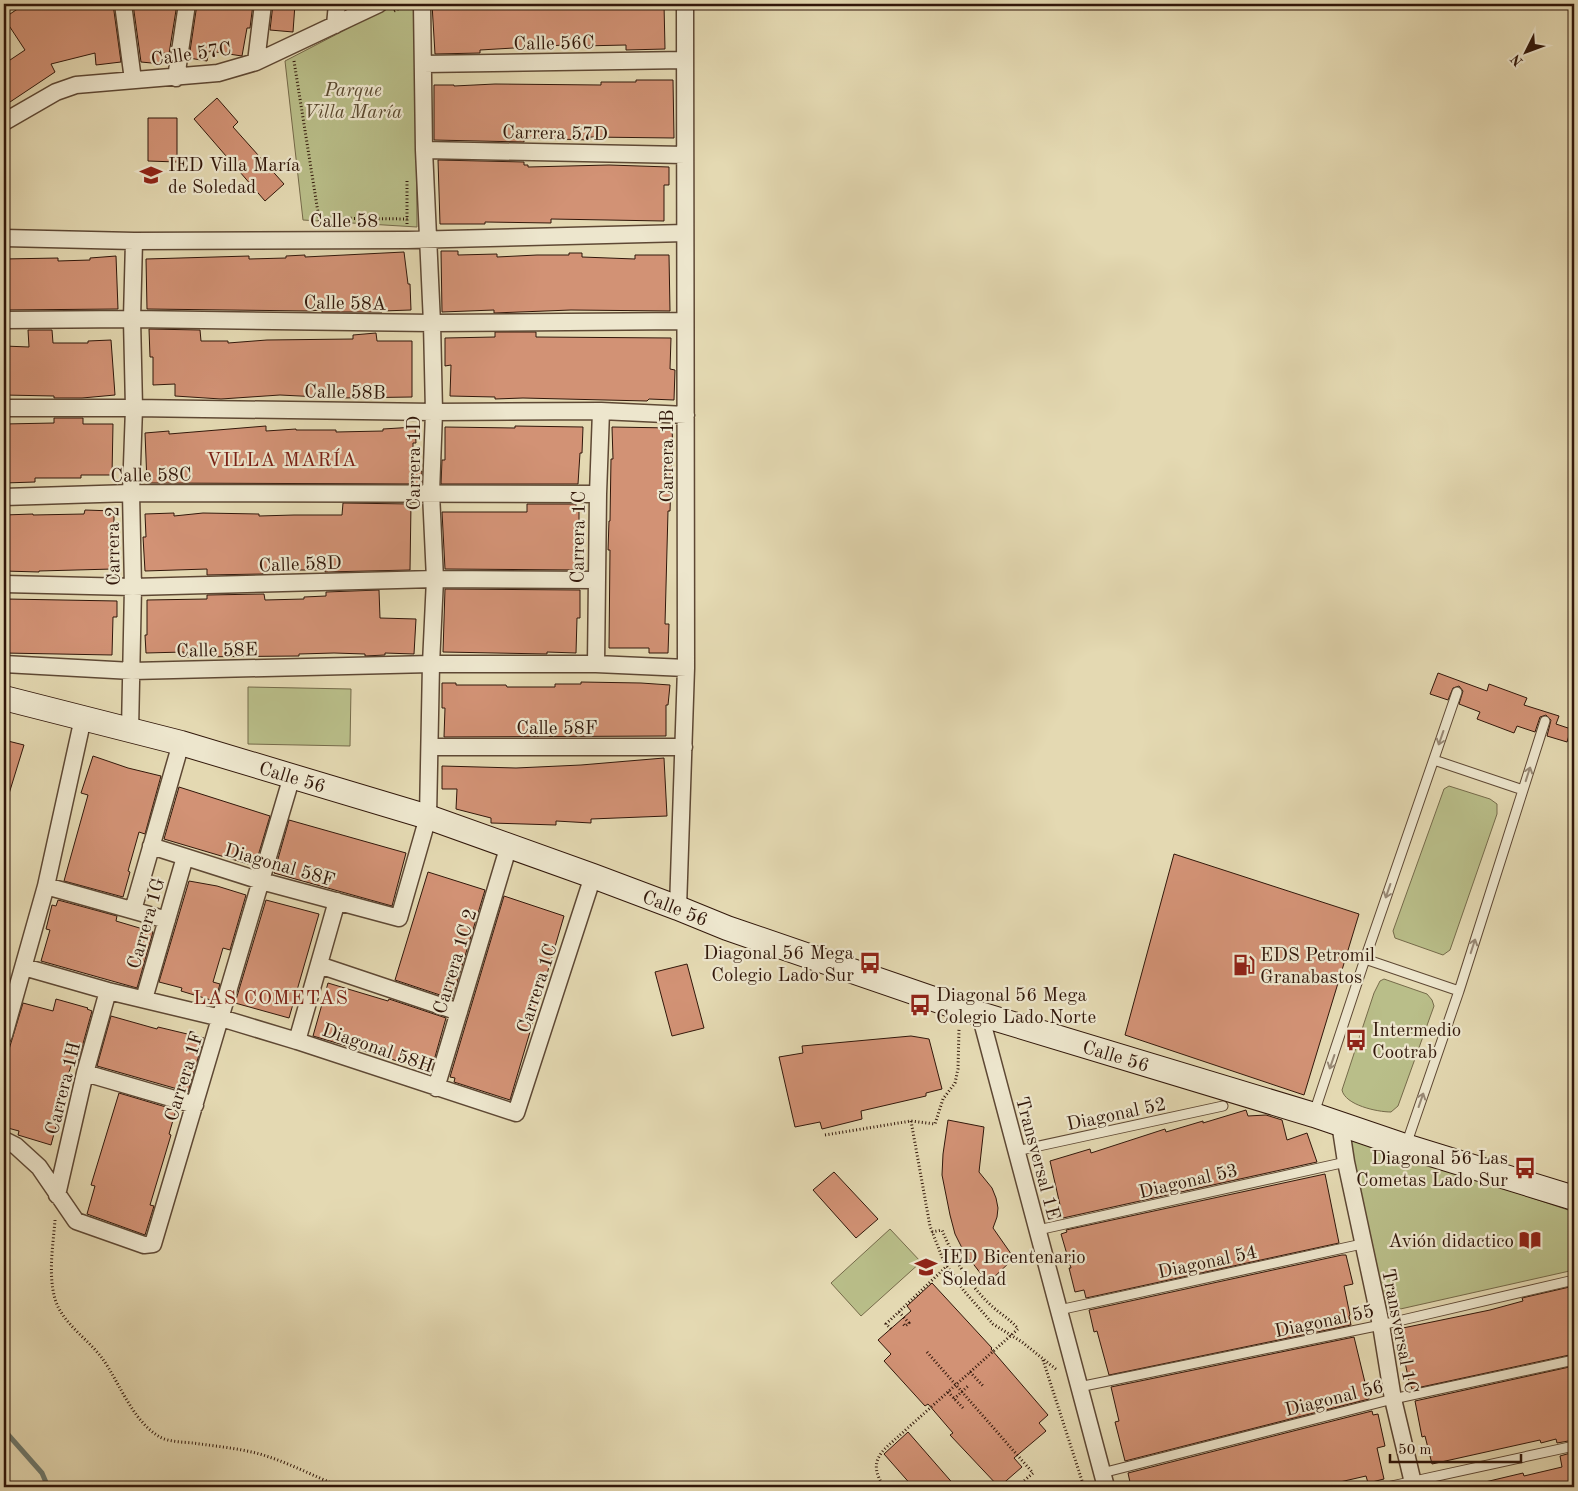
<svg xmlns="http://www.w3.org/2000/svg" width="1578" height="1491" viewBox="0 0 1578 1491" font-family="'Old Standard TT',serif">
  <rect width="100%" height="100%" fill="#e4d9b2"/>
  <filter id="stains"><feTurbulence type="fractalNoise" baseFrequency=".004" numOctaves="4"/><feColorMatrix values="0 0 0 0 .2 0 0 0 0 .09 0 0 0 0 .02 0 0 0 .5 -.17"/></filter>
  <radialGradient id="worn" r=".72"><stop offset=".6" stop-color="#630" stop-opacity="0"/><stop offset="1" stop-color="#630" stop-opacity=".3"/></radialGradient>
  <path fill="#b9be89" stroke="#756a4a" d="M 395,4 L 415,4 L 417,227 L 303,220 L 285,61 Z
    M 248,687 L 351,689 L 350,746 L 248,744 Z
    M 1449,786 L 1490,799 L 1497,804 L 1497,814 L 1450,950 L 1443,955 L 1395,938 L 1393,931 L 1444,789 Z
    M 1384,979 L 1427,994 L 1432,1000 L 1434,1006 L 1398,1106 L 1391,1112 C 1377,1112 1345,1105 1342,1090 L 1374,993 L 1380,981 Z
    M 1348,1136 L 1574,1212 L 1574,1270 L 1387,1312 Z
    M 890,1229 L 921,1262 L 861,1316 L 831,1283 Z"/>
  <g fill="none" stroke-linecap="round" stroke-linejoin="round">
    <path stroke="#6d796e" stroke-width="5" d="M 4,1430 L 42,1473 L 48,1487"/>
  </g>
  <path fill="#d29275" stroke="#31170a" d="M 25,4 L 113,4 L 121,62 L 96,65 L 95,53 L 51,64 L 55,72 L 4,106 L 4,64 L 25,50 L 4,18 Z
    M 133,4 L 177,4 L 169,54 L 163,53 L 162,64 L 141,62 Z
    M 197,4 L 253,4 L 250,28 L 247,28 L 242,56 L 209,51 L 207,61 L 189,58 Z
    M 273,4 L 295,4 L 293,32 L 270,30 Z
    M 432,4 L 664,4 L 665,49 L 626,50 L 626,45 L 581,46 L 581,44 L 480,50 L 480,53 L 435,54 Z
    M 636,80 L 673,80 L 674,138 L 590,137 L 590,140 L 524,138 L 524,142 L 434,140 L 434,85 L 454,85 L 454,86 L 495,84 L 601,85 L 601,82 L 636,82 Z
    M 217,98 L 238,122 L 233,127 L 284,184 L 265,201 L 194,119 Z
    M 148,118 L 177,118 L 177,162 L 148,161 Z
    M 438,160 L 524,162 L 524,165 L 528,165 L 528,167 L 609,165 L 669,167 L 669,185 L 664,185 L 664,221 L 551,219 L 551,223 L 485,222 L 485,224 L 440,224 Z
    M 441,251 L 458,251 L 458,255 L 497,254 L 497,257 L 537,255 L 569,255 L 569,253 L 582,253 L 582,257 L 635,259 L 635,255 L 669,255 L 670,311 L 571,310 L 494,313 L 494,310 L 442,312 Z
    M 404,252 L 408,284 L 410,284 L 411,310 L 382,311 L 382,312 L 322,312 L 322,310 L 309,311 L 147,309 L 146,259 L 249,256 L 249,259 L 286,258 L 286,256 L 305,255 L 305,257 Z
    M 116,256 L 118,309 L 4,310 L 4,259 L 58,258 L 58,261 L 90,260 L 90,258 Z
    M 149,329 L 200,330 L 201,341 L 228,341 L 228,343 L 267,340 L 353,339 L 353,335 L 376,333 L 377,341 L 412,341 L 412,397 L 340,398 L 280,395 L 221,399 L 175,396 L 175,384 L 153,385 L 153,357 L 150,357 Z
    M 28,330 L 52,330 L 53,343 L 88,343 L 88,341 L 111,340 L 115,395 L 82,398 L 54,398 L 54,396 L 4,395 L 4,346 L 29,347 Z
    M 495,332 L 536,332 L 536,337 L 671,338 L 670,369 L 675,370 L 674,400 L 649,399 L 647,401 L 523,398 L 495,399 L 495,397 L 450,396 L 451,365 L 445,366 L 445,338 L 495,337 Z
    M 54,418 L 83,418 L 83,424 L 113,424 L 112,475 L 81,475 L 81,478 L 35,478 L 35,482 L 4,483 L 4,424 L 54,423 Z
    M 266,426 L 266,431 L 296,429 L 296,430 L 336,430 L 336,432 L 383,431 L 383,429 L 415,427 L 416,443 L 413,443 L 413,471 L 422,471 L 421,484 L 147,483 L 145,433 L 169,431 L 169,434 Z
    M 515,426 L 583,427 L 582,453 L 580,453 L 578,484 L 441,484 L 442,460 L 445,460 L 445,427 L 515,428 Z
    M 612,427 L 672,428 L 673,450 L 672,450 L 670,511 L 668,511 L 665,624 L 669,624 L 668,653 L 649,653 L 649,648 L 609,648 L 610,550 L 608,550 L 609,521 L 610,521 L 611,459 L 613,459 Z
    M 343,503 L 411,504 L 410,570 L 325,572 L 325,570 L 300,570 L 263,571 L 263,574 L 207,575 L 207,569 L 145,571 L 143,537 L 146,537 L 145,514 L 174,513 L 174,516 L 203,513 L 259,514 L 259,516 L 294,515 L 342,515 Z
    M 527,504 L 576,504 L 576,507 L 579,507 L 579,570 L 445,569 L 442,512 L 527,512 Z
    M 85,510 L 114,511 L 114,538 L 112,538 L 113,569 L 39,571 L 39,572 L 4,571 L 4,515 L 33,514 L 33,515 L 84,514 Z
    M 445,589 L 580,590 L 580,618 L 577,618 L 576,653 L 547,652 L 547,654 L 443,652 Z
    M 379,590 L 380,618 L 416,619 L 414,654 L 385,653 L 385,655 L 365,656 L 365,654 L 334,653 L 299,654 L 299,656 L 184,657 L 184,652 L 146,653 L 145,635 L 147,635 L 147,600 L 207,599 L 207,595 L 264,594 L 265,600 L 304,599 L 304,597 L 326,596 L 326,592 Z
    M 7,599 L 117,601 L 117,617 L 113,617 L 112,655 L 4,653 Z
    M 1438,673 L 1487,691 L 1489,684 L 1527,698 L 1524,705 L 1559,716 L 1556,724 L 1571,729 L 1567,742 L 1547,736 L 1551,720 L 1546,715 L 1540,717 L 1535,732 L 1517,726 L 1514,733 L 1477,719 L 1480,712 L 1459,704 L 1463,691 L 1459,686 L 1453,688 L 1448,700 L 1430,694 Z
    M 581,682 L 641,683 L 670,685 L 668,705 L 666,705 L 666,736 L 444,737 L 445,708 L 442,708 L 442,683 L 456,683 L 456,685 L 506,685 L 507,687 L 555,687 L 555,684 L 581,684 Z
    M 4,740 L 24,745 L 8,797 L 4,797 Z
    M 93,756 L 128,768 L 161,776 L 145,834 L 139,832 L 128,871 L 130,872 L 123,897 L 64,881 L 88,795 L 81,793 Z
    M 664,758 L 667,816 L 591,819 L 591,823 L 556,821 L 556,825 L 491,823 L 491,818 L 456,809 L 457,789 L 442,789 L 442,766 L 516,768 L 581,765 Z
    M 179,787 L 270,816 L 255,866 L 164,839 Z
    M 289,820 L 406,853 L 392,906 L 274,873 Z
    M 1174,854 L 1359,914 L 1304,1095 L 1125,1035 Z
    M 428,872 L 485,890 L 452,999 L 395,980 Z
    M 189,881 L 217,886 L 246,895 L 230,950 L 223,948 L 213,982 L 220,984 L 216,998 L 212,997 L 211,1000 L 181,991 L 182,988 L 159,982 Z
    M 504,896 L 564,916 L 510,1100 L 454,1082 L 455,1078 L 450,1077 Z
    M 58,900 L 117,916 L 116,921 L 153,932 L 137,988 L 41,961 L 50,930 L 46,929 L 52,905 L 56,906 Z
    M 266,900 L 319,914 L 289,1018 L 235,1003 Z
    M 687,964 L 704,1028 L 672,1036 L 655,972 Z
    M 328,983 L 388,1001 L 389,999 L 446,1018 L 431,1071 L 313,1036 Z
    M 56,999 L 88,1008 L 87,1009 L 92,1011 L 78,1062 L 73,1061 L 72,1063 L 59,1103 L 62,1104 L 51,1145 L 18,1135 L 19,1131 L 4,1127 L 4,1066 L 23,1003 L 53,1011 Z
    M 111,1016 L 157,1029 L 158,1027 L 204,1038 L 188,1092 L 97,1066 Z
    M 911,1036 L 929,1039 L 942,1089 L 926,1093 L 926,1096 L 861,1111 L 862,1119 L 822,1129 L 820,1122 L 795,1127 L 779,1057 L 803,1053 L 802,1046 Z
    M 119,1093 L 176,1110 L 169,1134 L 171,1135 L 150,1205 L 154,1206 L 145,1235 L 87,1214 L 95,1186 L 91,1185 Z
    M 1246,1110 L 1248,1116 L 1266,1115 L 1282,1120 L 1287,1140 L 1307,1133 L 1317,1162 L 1063,1218 L 1050,1161 L 1090,1149 L 1091,1153 L 1165,1129 L 1166,1132 L 1203,1121 L 1203,1123 Z
    M 948,1120 L 984,1127 L 979,1172 L 992,1188 L 996,1198 L 998,1208 L 997,1217 L 993,1228 L 1014,1258 L 988,1283 L 964,1252 L 955,1234 L 950,1215 L 942,1175 L 943,1154 Z
    M 834,1172 L 878,1219 L 856,1238 L 813,1190 Z
    M 1325,1174 L 1339,1243 L 1086,1298 L 1084,1290 L 1075,1292 L 1069,1268 L 1071,1268 L 1061,1234 L 1067,1232 L 1066,1230 Z
    M 1342,1255 L 1346,1255 L 1353,1284 L 1344,1286 L 1350,1315 L 1349,1316 L 1351,1325 L 1109,1375 L 1097,1331 L 1094,1332 L 1089,1310 Z
    M 932,1283 L 992,1348 L 991,1349 L 1048,1415 L 1039,1423 L 1046,1431 L 1014,1458 L 1022,1467 L 999,1487 L 950,1435 L 953,1433 L 928,1404 L 925,1406 L 884,1361 L 891,1354 L 878,1340 L 911,1311 L 907,1306 Z
    M 1574,1286 L 1574,1354 L 1412,1389 L 1411,1386 L 1410,1386 L 1398,1329 L 1490,1310 L 1523,1301 L 1522,1298 Z
    M 1354,1337 L 1369,1399 L 1125,1461 L 1115,1422 L 1119,1421 L 1111,1387 Z
    M 1574,1366 L 1574,1440 L 1557,1443 L 1556,1439 L 1541,1443 L 1540,1440 L 1432,1464 L 1425,1436 L 1422,1437 L 1415,1401 Z
    M 1372,1411 L 1373,1415 L 1378,1414 L 1385,1446 L 1377,1448 L 1384,1479 L 1368,1483 L 1366,1476 L 1318,1487 L 1131,1487 L 1128,1473 Z
    M 908,1432 L 956,1487 L 913,1487 L 884,1454 Z
    M 1574,1452 L 1574,1487 L 1486,1487 L 1485,1482 L 1523,1473 L 1524,1476 L 1562,1467 L 1560,1456 Z"/>
  <g fill="none" stroke-linecap="round" stroke-linejoin="round">
    <g stroke="#5e4834" stroke-width="11">
      <path id="lane" d="M 1434,760 L 1523,790
        M 1365,959 L 1459,991
        M 1314,1113 L 1365,959 L 1457,692
        M 1406,1145 L 1459,991 L 1545,721
        M 1016,1151 L 1223,1106
        M 1038,1230 L 1346,1162
        M 1059,1310 L 1362,1244
        M 1079,1387 L 1381,1325 L 1574,1280
        M 1102,1473 L 1393,1399 L 1574,1360
        M 1387,1487 L 1574,1446"/>
    </g>
    <g stroke="#5e4834" stroke-width="19">
      <path id="street" d="M 123,4 L 133,80
        M 335,25 L 337,4
        M 256,62 L 263,4
        M 423,64 L 685,60
        M 176,78 L 187,4
        M 4,122 L 56,92 L 76,85 L 218,73 L 256,62 L 379,4
        M 424,150 L 685,155
        M 4,238 L 134,241 L 407,240 L 685,233
        M 4,320 L 132,319 L 432,323 L 685,321
        M 4,408 L 134,408 L 434,412 L 601,411 L 686,415
        M 4,497 L 131,493 L 598,494
        M 4,584 L 133,587 L 435,579 L 597,580
        M 4,664 L 132,671 L 431,664 L 596,664 L 686,668
        M 596,664 L 598,494 L 601,411
        M 130,730 L 133,587 L 131,493 L 134,408 L 132,319 L 134,241
        M 430,747 L 684,747
        M 151,846 L 261,881 L 399,918 L 428,817 L 431,664 L 435,579 L 431,493 L 434,412 L 432,323 L 424,150 L 422,4
        M 46,886 L 167,920
        M 678,908 L 686,668 L 685,4
        M 133,910 L 181,743
        M 319,965 L 459,1012
        M 24,967 L 108,991 L 221,1018 L 297,1041 L 516,1113 L 593,876
        M 144,999 L 185,857
        M 980,1014 L 1106,1487
        M 4,1035 L 46,886 L 83,718
        M 297,1041 L 337,901
        M 85,1073 L 195,1105
        M 436,1088 L 509,845
        M 1340,1123 L 1346,1162 L 1381,1325 L 1393,1399 L 1414,1487
        M 4,1140 L 16,1146 L 39,1167 L 76,1221 L 144,1245 L 153,1244 L 292,776
        M 57,1195 L 85,1073 L 108,991"/>
    </g>
    <g stroke="#31170a" stroke-width="26">
      <g id="secondary">
        <path id="s1" d="M 4,698 L 181,743 L 428,817 L 593,876 L 678,908 L 727,928 L 960,1008 L 1314,1115 L 1405,1146 L 1574,1198"/>
      </g>
    </g>
    <path stroke="#31170a" stroke-width="3" stroke-dasharray="1 2.5" stroke-linecap="butt" d="M 394,11 L 406,5
      M 294,61 L 320,225
      M 319,218 L 409,219
      M 407,224 L 407,181
      M 911,1121 L 930,1226 L 944,1262 L 964,1291 L 993,1324 L 1022,1342 L 1057,1370
      M 825,1135 L 911,1121 L 935,1124 L 943,1099 L 955,1083 L 958,1069 L 959,1029
      M 55,1220 C 53,1246 48,1274 55,1299 C 62,1323 88,1339 102,1358 C 120,1383 132,1421 160,1437 C 169,1442 183,1442 193,1443 C 214,1446 236,1448 256,1453 C 286,1461 313,1476 341,1487
      M 932,1232 L 942,1230
      M 899,1312 L 909,1323 L 905,1326 L 902,1323
      M 891,1329 L 886,1324 L 947,1266
      M 927,1352 L 1033,1473 L 1017,1487
      M 1043,1360 L 1084,1487
      M 970,1372 L 984,1387
      M 948,1392 L 963,1408
      M 954,1399 L 968,1386
      M 884,1487 C 867,1461 881,1452 900,1435"/>
    <use href="#lane" stroke="#ede6cd" stroke-width="9"/>
    <use href="#street" stroke="#ede6cd" stroke-width="16"/>
    <use href="#secondary" stroke="#ede6cd" stroke-width="24"/>
    <path stroke="#31170a" stroke-width="3" stroke-dasharray="1 2.5" stroke-linecap="butt" d="M 900,1435 L 1018,1329 C 1011,1320 1002,1315 994,1308 C 970,1287 954,1259 942,1230"/>
  </g>
  <defs><path id="oneway-shaft" d="M-6 0H5M1.5-3L5.5 0L1.5 3" fill="none" stroke-width="1.6" stroke-linecap="round" stroke-linejoin="round" transform="scale(1.25)"/></defs>
  <g stroke="#988975">
    <use href="#oneway-shaft" transform="translate(1441 738) rotate(109)"/>
    <use href="#oneway-shaft" transform="translate(1528 774) rotate(-72)"/>
    <use href="#oneway-shaft" transform="translate(1388 891) rotate(109)"/>
    <use href="#oneway-shaft" transform="translate(1473 946) rotate(-72)"/>
    <use href="#oneway-shaft" transform="translate(1332 1062) rotate(109)"/>
    <use href="#oneway-shaft" transform="translate(1421 1100) rotate(-71)"/>
  </g>
  <defs>
    <g id="school-bare" transform="scale(1.725)"><path d="M0-5L7-2L0 1L-7-2ZM-4 1L0 2.5L4 1V4Q0 6-4 4Z" fill="#8f2418" stroke="#ede6cd" stroke-width="2.5" paint-order="stroke"/></g>
    <g id="bus-bare" transform="scale(1.725)"><path d="M-5-6H5V4H4V6H2V4H-2V6H-4V4H-5ZM-3.5-4V0h7V-4ZM-3.5 1.2v1.5H-2V1.2ZM2 1.2v1.5H3.5V1.2Z" fill="#8f2418" stroke="#ede6cd" stroke-width="2.5" paint-order="stroke"/></g>
    <g id="fuel-bare" transform="scale(1.725)"><path d="M-5.5-6h7V0h2V4h1.3V-2.5L3-4.5l.8-.8L6-3V5H2.5V1h-1V6h-7ZM-4.2-4.7v3.2H.2V-4.7Z" fill="#8f2418" stroke="#ede6cd" stroke-width="2.5" paint-order="stroke"/></g>
    <g id="library-bare" transform="scale(1.725)"><path d="M-6-4Q-3-5.5-.7-3.5V5Q-3 3-6 4ZM6-4Q3-5.5 .7-3.5V5Q3 3 6 4Z" fill="#8f2418" stroke="#ede6cd" stroke-width="2.5" paint-order="stroke"/></g>
  </defs>
  <g fill-rule="evenodd">
    <use href="#school-bare" x="151" y="175"/>
    <use href="#bus-bare" x="870" y="963"/>
    <use href="#fuel-bare" x="1244" y="965"/>
    <use href="#bus-bare" x="920" y="1005"/>
    <use href="#bus-bare" x="1356" y="1040"/>
    <use href="#bus-bare" x="1525" y="1168"/>
    <use href="#library-bare" x="1530" y="1240"/>
    <use href="#school-bare" x="926" y="1267"/>
  </g>
  <g text-anchor="middle" stroke-width="4.5" stroke-linejoin="round" paint-order="stroke">
    <g font-size="19" fill="#31170a" stroke="#ede6cd">
      <text transform="translate(554 42) rotate(-1)" y="7">Calle 56C</text>
      <text transform="translate(191 53) rotate(-8)" y="7">Calle 57C</text>
      <text transform="translate(555 132) rotate(1)" y="7">Carrera 57D</text>
      <text x="344" y="227">Calle 58</text>
      <text transform="translate(345 302) rotate(1)" y="7">Calle 58A</text>
      <text transform="translate(345 391) rotate(1)" y="7">Calle 58B</text>
      <text transform="translate(666 456) rotate(-90)" y="7">Carrera 1B</text>
      <text transform="translate(413 463) rotate(-90)" y="7">Carrera 1D</text>
      <text transform="translate(151 474) rotate(-1)" y="7">Calle 58C</text>
      <text transform="translate(577 537) rotate(-89)" y="7">Carrera 1C</text>
      <text transform="translate(112 546) rotate(-91)" y="7">Carrera 2</text>
      <text transform="translate(300 563) rotate(-2)" y="7">Calle 58D</text>
      <text transform="translate(217 649) rotate(-1)" y="7">Calle 58E</text>
      <text x="557" y="734">Calle 58F</text>
      <text dy="7" stroke="none"><textPath href="#s1" startOffset="299">Calle 56</textPath></text>
      <text transform="translate(280 864) rotate(16)" y="7">Diagonal 58F</text>
      <text dy="7" stroke="none"><textPath href="#s1" startOffset="704">Calle 56</textPath></text>
      <text transform="translate(145 923) rotate(-74)" y="7">Carrera 1G</text>
      <text transform="translate(454 961) rotate(-73)" y="7">Carrera 1C 2</text>
      <text transform="translate(536 988) rotate(-72)" y="7">Carrera 1C</text>
      <text transform="translate(378 1047) rotate(19)" y="7">Diagonal 58H</text>
      <text dy="7" stroke="none"><textPath href="#s1" startOffset="1169">Calle 56</textPath></text>
      <text transform="translate(183 1076) rotate(-73)" y="7">Carrera 1F</text>
      <text transform="translate(62 1088) rotate(-76)" y="7">Carrera 1H</text>
      <text transform="translate(1116 1113) rotate(-12)" y="7">Diagonal 52</text>
      <text transform="translate(1039 1158) rotate(75)" y="7">Transversal 1E</text>
      <text transform="translate(1188 1180) rotate(-13)" y="7">Diagonal 53</text>
      <text transform="translate(1207 1261) rotate(-12)" y="7">Diagonal 54</text>
      <text transform="translate(1324 1320) rotate(-12)" y="7">Diagonal 55</text>
      <text transform="translate(1401 1331) rotate(79)" y="7">Transversal 1C</text>
      <text transform="translate(1334 1397) rotate(-14)" y="7">Diagonal 56</text>
    </g>
    <g font-size="19" font-style="italic" fill="#5a4930" stroke="#ede6cd">
      <text x="353" y="96">Parque<tspan x="353" dy="22">Villa María</tspan></text>
    </g>
    <g font-size="19" fill="#31170a" stroke="#ede6cd" text-anchor="start">
      <text x="168" y="171">IED Villa María<tspan x="168" dy="22">de Soledad</tspan></text>
      <text x="854" y="959" text-anchor="end">Diagonal 56 Mega<tspan x="854" dy="22">Colegio Lado Sur</tspan></text>
      <text x="1260" y="961">EDS Petromil<tspan x="1260" dy="22">Granabastos</tspan></text>
      <text x="936" y="1001">Diagonal 56 Mega<tspan x="936" dy="22">Colegio Lado Norte</tspan></text>
      <text x="1372" y="1036">Intermedio<tspan x="1372" dy="22">Cootrab</tspan></text>
      <text x="1508" y="1164" text-anchor="end">Diagonal 56 Las<tspan x="1508" dy="22">Cometas Lado Sur</tspan></text>
      <text x="1514" y="1247" text-anchor="end">Avión didactico</text>
      <text x="942" y="1263">IED Bicentenario<tspan x="942" dy="22">Soledad</tspan></text>
    </g>
    <g font-size="20" letter-spacing="1" fill="#7a1f14" stroke="#ede6cd">
      <text x="282" y="466">VILLA MARÍA</text>
      <text x="271" y="1004">LAS COMETAS</text>
    </g>
  </g>
  <rect width="1578" height="1491" fill="none" stroke="#e4d9b2" stroke-width="20"/>
  <rect x="5" y="5" width="1568" height="1481" fill="none" stroke="#31170a" stroke-width="2.5"/>
  <rect x="10" y="10" width="1558" height="1471" fill="none" stroke="#31170a"/>
  <g transform="translate(1526 52) rotate(228)" stroke="#ede6cd" stroke-width="4" paint-order="stroke">
  <path d="M0-4L9 19L0 12L-9 19Z" fill="#31170a"/>
  <text y="-8" font-size="14" font-weight="bold" text-anchor="middle" fill="#31170a">N</text>
  </g>
  <path d="M1390 1454v8h131v-8" fill="none" stroke="#31170a" stroke-width="2.5"/>
  <text x="1398" y="1454" font-size="15" fill="#31170a" stroke="#ede6cd" stroke-width="4" paint-order="stroke">50 m</text>
  <rect width="100%" height="100%" filter="url(#stains)"/>
  <rect width="100%" height="100%" fill="url(#worn)"/>
</svg>
